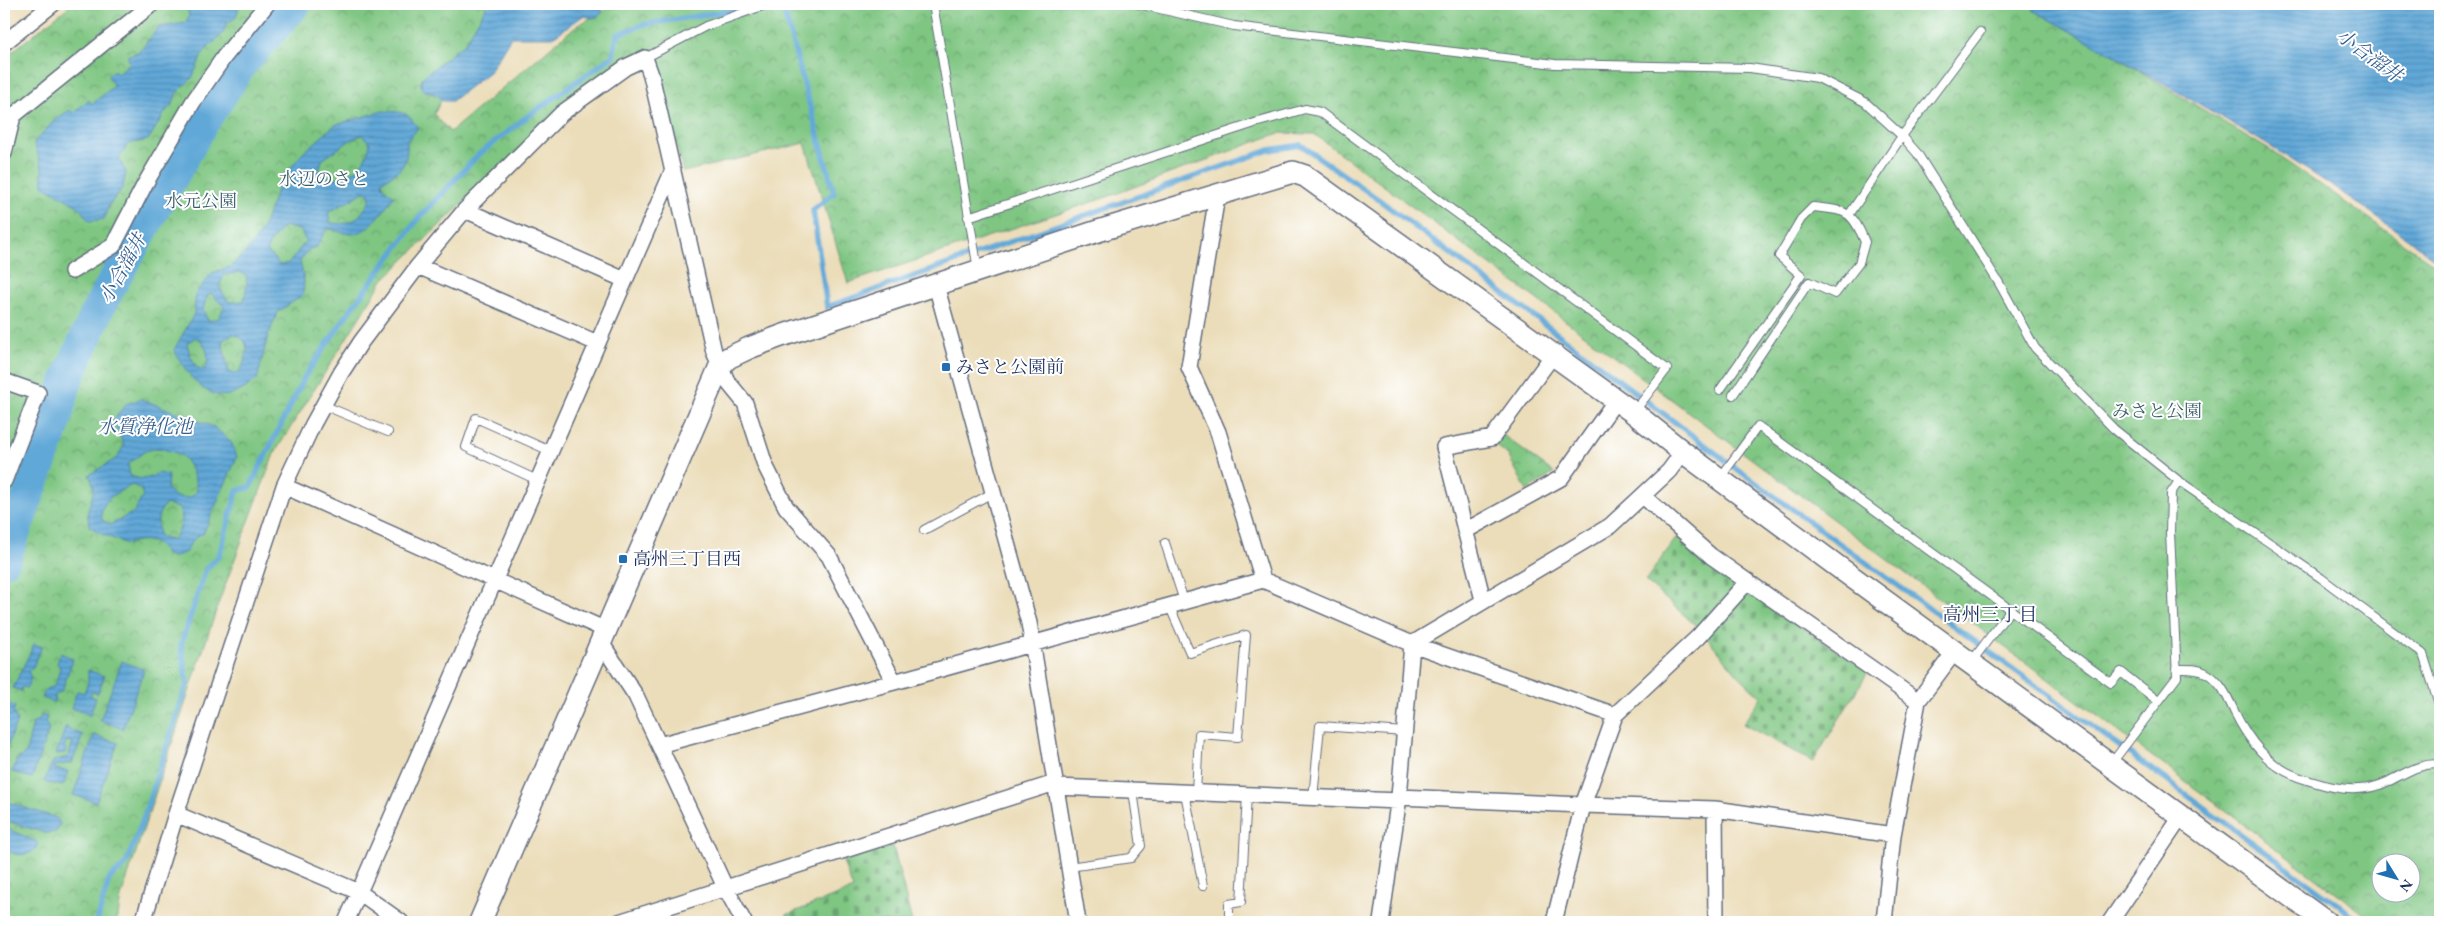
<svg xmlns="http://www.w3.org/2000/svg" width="2444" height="926" viewBox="0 0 2444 926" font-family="'EB Garamond','Noto Serif JP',serif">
  <defs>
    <pattern id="cemetery-stones" width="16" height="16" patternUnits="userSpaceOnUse" patternTransform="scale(1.25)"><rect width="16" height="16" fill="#7fc682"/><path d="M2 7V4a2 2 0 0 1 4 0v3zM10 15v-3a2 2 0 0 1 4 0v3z" fill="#67a16e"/></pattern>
    <pattern id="park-crowns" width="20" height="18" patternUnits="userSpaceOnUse" patternTransform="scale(1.25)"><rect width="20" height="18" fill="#7fc682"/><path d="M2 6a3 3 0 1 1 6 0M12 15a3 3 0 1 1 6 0" fill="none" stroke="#67a16e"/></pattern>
    <pattern id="water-rules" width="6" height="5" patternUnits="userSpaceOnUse" patternTransform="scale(1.25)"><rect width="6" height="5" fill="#61a8d8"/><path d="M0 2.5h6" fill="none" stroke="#4f89b2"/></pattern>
  </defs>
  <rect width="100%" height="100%" fill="#fff"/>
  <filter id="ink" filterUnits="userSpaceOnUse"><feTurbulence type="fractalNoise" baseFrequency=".02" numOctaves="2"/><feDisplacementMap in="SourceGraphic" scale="10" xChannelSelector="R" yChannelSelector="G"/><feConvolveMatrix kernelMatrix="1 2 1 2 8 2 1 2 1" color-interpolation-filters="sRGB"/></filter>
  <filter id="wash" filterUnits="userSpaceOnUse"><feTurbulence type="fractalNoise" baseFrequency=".0096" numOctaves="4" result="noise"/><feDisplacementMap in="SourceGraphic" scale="20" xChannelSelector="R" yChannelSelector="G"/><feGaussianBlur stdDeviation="1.12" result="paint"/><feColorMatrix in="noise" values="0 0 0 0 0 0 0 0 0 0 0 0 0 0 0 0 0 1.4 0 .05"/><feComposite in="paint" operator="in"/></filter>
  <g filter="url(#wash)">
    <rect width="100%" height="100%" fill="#ebddb9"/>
    <path fill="url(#cemetery-stones)" stroke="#4d7a70" d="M 1677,537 L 1753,594 L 1868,672 L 1813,762 L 1743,724 L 1761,697 L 1739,676 L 1698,627 L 1645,581 Z
      M 893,846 L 912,922 L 790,922 L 786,915 L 853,889 L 842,859 Z"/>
    <path fill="url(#park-crowns)" stroke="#4d7a70" fill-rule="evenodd" d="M 72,4 L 493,4 L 434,114 L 450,132 L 576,26 L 618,4 L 2035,4 L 2036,8 L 2271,151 L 2440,268 L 2440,922 L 2375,922 L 1314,134 L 1279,133 L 1110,196 L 848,283 L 805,143 L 683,172 L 655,56 L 565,116 L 490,177 L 383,280 L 274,454 L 220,599 L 121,897 L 117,922 L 4,922 L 4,58 ZM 2382,864 L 2412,864 L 2412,894 L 2382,894 Z
      M 1500,433 L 1554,473 L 1527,491 L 1508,455 L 1492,442 Z"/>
    <path fill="url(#water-rules)" stroke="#3e6c9b" fill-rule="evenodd" d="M 186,4 L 239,4 C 237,12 239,18 228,22 L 223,33 L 203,53 L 192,78 L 176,94 L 173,104 L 166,111 L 148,140 L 128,144 L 119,159 L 126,172 L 123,187 L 109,205 L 104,219 L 89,221 L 79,207 L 43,185 L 42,168 L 34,142 L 56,119 L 70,110 L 73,113 L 89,100 L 92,104 L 114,86 L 108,76 L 114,70 L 117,74 L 130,63 L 127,56 L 139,52 L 159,27 L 186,23 L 189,15 Z
      M 488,4 L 605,4 L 601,14 L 594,18 L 583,16 L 553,37 L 511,37 L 490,71 L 452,101 L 443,101 L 436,94 L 423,90 L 421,85 L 422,78 L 465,43 Z
      M 2037,4 L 2440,4 L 2440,263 C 2314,165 2172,88 2033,10 Z
      M 383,111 C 403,113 405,109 418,128 L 407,141 C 408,165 402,170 382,181 L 383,187 L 394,196 C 386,208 372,228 358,233 C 349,236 336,230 327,228 L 316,248 L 309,249 L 300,261 L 304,281 L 303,295 L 278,312 L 268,335 L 257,380 C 250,384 244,390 236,393 C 206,405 186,372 174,350 L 194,314 L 196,293 L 212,273 L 230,267 L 248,250 L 262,230 L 281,179 L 303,153 L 335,125 ZM 362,135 L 370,143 C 367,161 355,178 334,178 C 329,178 323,174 319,172 L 322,160 L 352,139 ZM 362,192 L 369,193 L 370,201 C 358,219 353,226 331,223 L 328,213 C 340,204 351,202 362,192 ZM 284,226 L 300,230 L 306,241 L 289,263 L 280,265 L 267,251 L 270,242 ZM 240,272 L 246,275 L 247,284 L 244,301 L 229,302 L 219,287 L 224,275 ZM 211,293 L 224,307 L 219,318 L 208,321 L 203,310 L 207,296 ZM 233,334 C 254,340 247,358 239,373 L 229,373 L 222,341 ZM 196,337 C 207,344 210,357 206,369 L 197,368 L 190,355 L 187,343 Z
      M 141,399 L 214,427 L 231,442 L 237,457 L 203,534 L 200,534 L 192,541 L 186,552 L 174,557 L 166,555 C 159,539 142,538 127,544 L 102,534 L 89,526 C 89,521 87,515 88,510 C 92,496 97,489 89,475 L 117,458 L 124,445 L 113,421 L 126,404 ZM 158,448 C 166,450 178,452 184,458 C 191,464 196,482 197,491 L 190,498 L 176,497 L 167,489 L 168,475 L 158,473 C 148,480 142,480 130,476 L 128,464 L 145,451 ZM 132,485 L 141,489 L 143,496 L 134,512 L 110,525 L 102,520 C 98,501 117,492 132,485 ZM 166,504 L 179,508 C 185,520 181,528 173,540 L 165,539 L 159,536 C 157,522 156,514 166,504 Z
      M 34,644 L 42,647 L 33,667 L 28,671 L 31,678 L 27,688 L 22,687 L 21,691 L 13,688 C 20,672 28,659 34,644 Z
      M 61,653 L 73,659 L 62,691 L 55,695 L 54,702 L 42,698 L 46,689 L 55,686 L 60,668 L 57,663 Z
      M 122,661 L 144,670 L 123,729 L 100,720 Z
      M 88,670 L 104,676 L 98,693 L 92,692 L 90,696 L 96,698 L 90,715 L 71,708 L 77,691 L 84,693 L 88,682 Z
      M 12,704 L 15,707 L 13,712 L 17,721 L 5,752 L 7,760 L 4,768 L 4,707 L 8,709 Z
      M 42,715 L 47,717 L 45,722 L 49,729 L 32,778 L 12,772 L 17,760 L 26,753 L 33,723 L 39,720 Z
      M 66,726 L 70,730 L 83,735 L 72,763 L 54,766 L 54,769 L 68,771 L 63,786 L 44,782 L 53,761 L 68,757 L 73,742 L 67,741 L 64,746 L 66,749 L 65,753 L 56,754 Z
      M 94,735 L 118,743 L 96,802 L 73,795 Z
      M 4,801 L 57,818 L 60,824 L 56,832 L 45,833 L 4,820 Z
      M 4,827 L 37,842 L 38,846 C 27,859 18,855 4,850 Z"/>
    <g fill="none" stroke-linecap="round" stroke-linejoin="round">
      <path stroke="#61a8d8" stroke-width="5.5" d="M 782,4 L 834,193 L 813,210 L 827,307 L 1269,150 L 1301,145 L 1378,199 L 1737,469 L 2362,922
        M 97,922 L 109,879 L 126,864 L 141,825 L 187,684 L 181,644 L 206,569 L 219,556 L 237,491 L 250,487 L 305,376 L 351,309 L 418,219 L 478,155 L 528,116 L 613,56 L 617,35 L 642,25 L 751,7"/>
      <path stroke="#61a8d8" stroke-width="32" d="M 4,561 L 54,426 L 66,382 L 100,305 L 204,121 L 243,62 L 295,4"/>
    </g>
  </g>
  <g filter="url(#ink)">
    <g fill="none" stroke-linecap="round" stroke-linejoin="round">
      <g stroke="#646c7e" stroke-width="10">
        <path id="lane" d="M 933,4 L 978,270
          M 1138,4 L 1234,26 L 1555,64 L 1750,68 L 1818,78 L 1865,102 L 1902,136 L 1917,153 L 1999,283 L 2035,348 L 2114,429 L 2179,481 L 2321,578 L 2423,654 L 2440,707
          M 645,58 L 706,26 L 768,4
          M 1849,215 L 1902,136 L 1980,32
          M 968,217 L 1255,123 L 1305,109 L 1320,112 L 1667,369 L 1634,412
          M 1720,390 L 1801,275 L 1779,256 L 1801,219 L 1813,207 C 1847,211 1851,209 1865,242 L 1859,263 L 1835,294 L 1809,282 L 1733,395
          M 323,405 L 388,432
          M 1720,478 L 1758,426 L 2111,683 L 2121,672 L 2158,701
          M 537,480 L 466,447 L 476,418 L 550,451
          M 924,530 L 994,492
          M 1165,543 L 1184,601
          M 1169,605 L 1190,653 L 1246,635 L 1238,737 L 1199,734 L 1196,793
          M 1972,661 L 2011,609
          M 2176,669 C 2186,669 2197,668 2206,673 C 2221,681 2228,698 2235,713 C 2248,739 2268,766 2298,777 C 2327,787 2358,796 2387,782 C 2406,773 2419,763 2440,764
          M 2111,764 L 2177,677 L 2170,533 L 2171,493 L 2179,481
          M 1185,793 L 1203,886
          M 1313,798 L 1320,726 L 1405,732
          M 1069,867 L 1131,858 L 1141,846 L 1133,791
          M 1229,922 L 1229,904 L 1241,902 L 1247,795"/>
      </g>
      <g stroke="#646c7e" stroke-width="18">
        <path id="street" d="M 4,43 L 53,4
          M 4,153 L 13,116 L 152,4
          M 1217,196 L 1189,367 L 1218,432 L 1263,580
          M 465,210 L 625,280
          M 418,266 L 597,343
          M 72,271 L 113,246 L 145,184 L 193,102 L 224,57 L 267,4
          M 936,285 L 1029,623 L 1078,922
          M 4,381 L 38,393 L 4,481
          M 284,486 L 606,630
          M 1643,496 L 1711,556 L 1918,701 L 1893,835 L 1884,922
          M 1465,531 L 1561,478 L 1616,400
          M 1483,600 L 1444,447 L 1492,438 L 1553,355
          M 600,641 L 636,696 L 659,745 L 894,682
          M 1918,701 L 1955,651
          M 1615,715 L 1698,637 L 1748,581
          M 659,745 L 725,887 L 744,922
          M 1056,787 L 1399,801
          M 1715,809 L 1716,922
          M 176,814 L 359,892 L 401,922
          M 143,922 L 176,814 L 284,486 L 313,424 L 341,373 L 361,342 L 418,266 L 465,210 L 562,113 L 626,67 L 645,58 L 651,75 L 714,352 L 727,381 L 745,403 L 765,465 L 786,507 L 829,556 L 894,682 L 1263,580 L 1412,644 L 1615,715 L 1583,805 L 1399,797
          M 346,922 L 673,170
          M 619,922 L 1055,783
          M 1381,922 L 1399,797 L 1412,644 L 1610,526 L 1669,471 L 1683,452
          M 1554,922 L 1583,805 L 1715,809 L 1893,835
          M 2110,922 L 2181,817"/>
      </g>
      <g stroke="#646c7e" stroke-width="24">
        <path id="secondary" d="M 480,922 L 720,366 L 728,358 L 749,348 L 781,336 L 1098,231 L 1293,172 L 1305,176 L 1634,413 L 1683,452 L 1837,566 L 2326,922"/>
      </g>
      <use href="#lane" stroke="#fff" stroke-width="8"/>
      <use href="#street" stroke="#fff" stroke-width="15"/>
      <use href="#secondary" stroke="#fff" stroke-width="21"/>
    </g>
  </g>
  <g fill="#1f6fb2" stroke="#fff" stroke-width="2">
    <rect x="941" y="362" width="10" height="10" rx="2.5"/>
    <rect x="618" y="554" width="10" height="10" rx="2.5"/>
  </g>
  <g text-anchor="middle" stroke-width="4" stroke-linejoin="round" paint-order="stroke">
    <g font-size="18" fill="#395c69" stroke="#fff">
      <text x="324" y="185">水辺のさと</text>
      <text x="201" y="207">水元公園</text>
      <text x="2157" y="417">みさと公園</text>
    </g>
    <g font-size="18" fill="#1b2f5e" stroke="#fff" text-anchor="start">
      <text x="956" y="373">みさと公園前</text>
      <text x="633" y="565">高州三丁目西</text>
    </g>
    <g font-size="19" font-style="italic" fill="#375f8f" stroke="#fff">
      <text transform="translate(2370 55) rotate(36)" y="7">小合溜井</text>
      <text transform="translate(122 268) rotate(-61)" y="7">小合溜井</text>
      <text x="145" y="433">水質浄化池</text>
    </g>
    <g font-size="19" fill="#1b2f5e" stroke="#fff">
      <text x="1990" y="621">高州三丁目</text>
    </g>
  </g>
  <rect width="2444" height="926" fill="none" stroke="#fff" stroke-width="20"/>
  <g transform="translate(2396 878) rotate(127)"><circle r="24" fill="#ffffff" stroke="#a4acbf"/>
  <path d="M0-4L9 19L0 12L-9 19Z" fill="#1f6fb2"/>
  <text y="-8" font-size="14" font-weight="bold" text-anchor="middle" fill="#1b2f5e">N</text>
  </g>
</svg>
